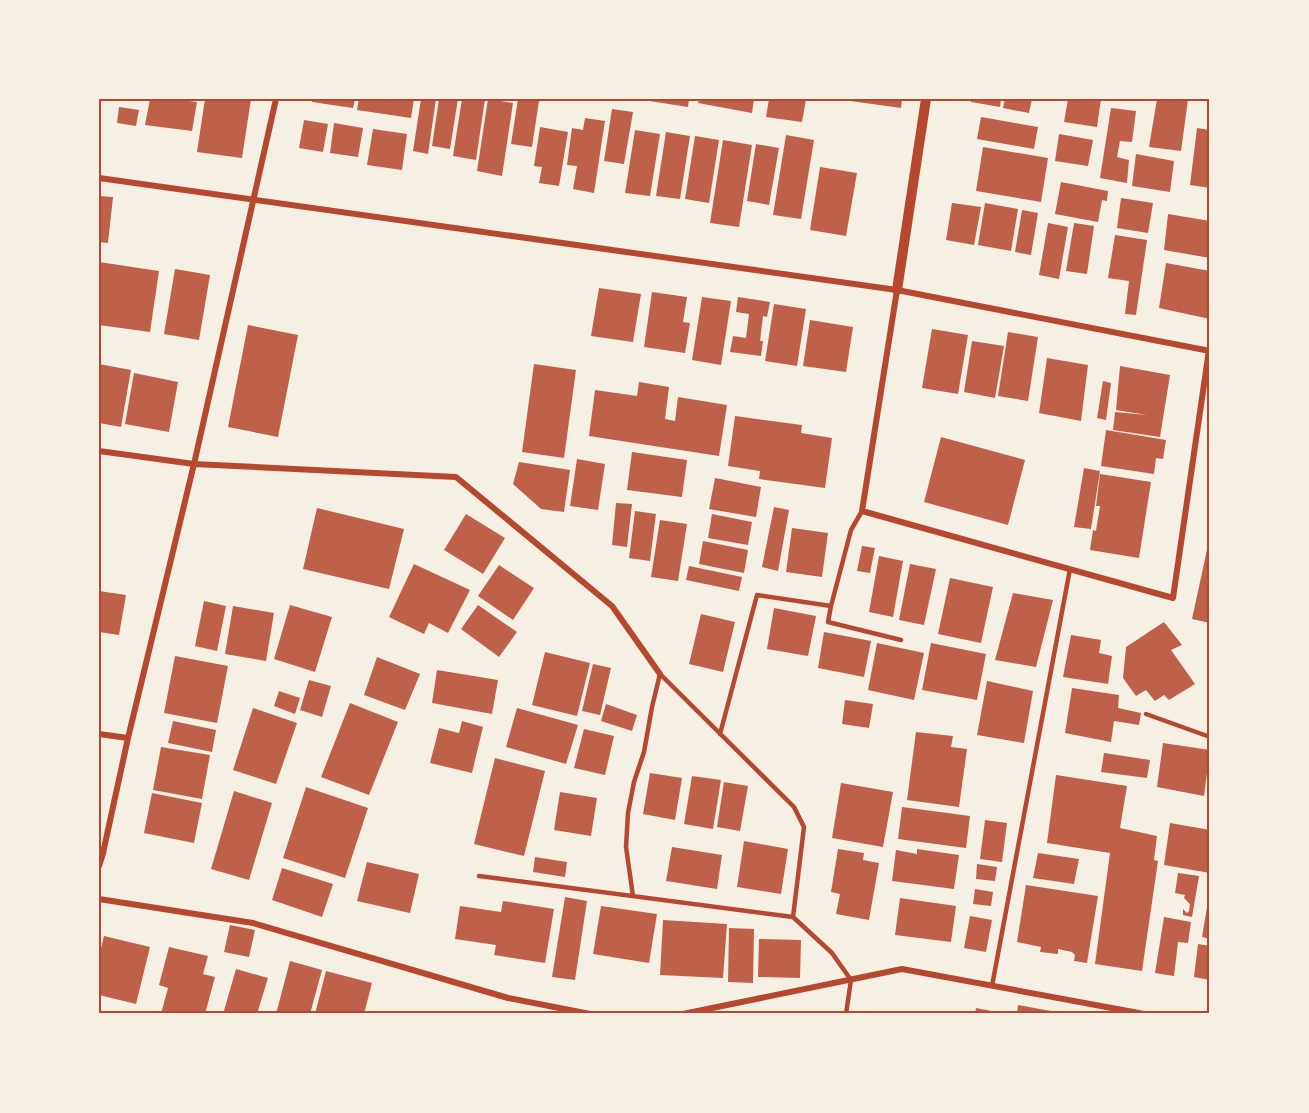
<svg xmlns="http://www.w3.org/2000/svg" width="1309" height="1113" viewBox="0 0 1309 1113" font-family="Poppins,sans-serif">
  <rect width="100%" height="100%" fill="#f6efe4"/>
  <path fill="#bf614a" d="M 150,99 L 174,99 L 197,102 L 192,131 L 145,125 Z
    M 205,99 L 251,99 L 242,158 L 197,152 Z
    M 312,99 L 355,99 L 353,108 L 312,102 Z
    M 359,99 L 414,99 L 411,118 L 357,110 Z
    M 421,99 L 436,99 L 428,154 L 413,151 Z
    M 439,99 L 458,99 L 450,149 L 432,146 Z
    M 462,99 L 485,99 L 476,160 L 453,156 Z
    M 488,99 L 513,103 L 502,176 L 477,171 Z
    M 518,99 L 539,101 L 532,147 L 511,144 Z
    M 643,99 L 689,99 L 688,107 L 643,100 Z
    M 699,99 L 754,99 L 752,113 L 698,103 Z
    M 769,99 L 806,99 L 802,122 L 766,117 Z
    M 843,99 L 902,99 L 901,108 L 843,100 Z
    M 972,99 L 1001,99 L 1000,107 L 971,102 Z
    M 1005,99 L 1032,99 L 1029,113 L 1003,108 Z
    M 1068,99 L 1101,99 L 1097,127 L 1064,122 Z
    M 1157,99 L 1188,100 L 1181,151 L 1149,147 Z
    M 119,107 L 139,110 L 136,126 L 117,123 Z
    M 1111,108 L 1136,111 L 1132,142 L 1120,141 L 1117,157 L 1129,160 L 1127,183 L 1100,178 Z
    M 612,109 L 633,112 L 624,164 L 604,161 Z
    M 981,117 L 1038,127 L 1034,149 L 977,139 Z
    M 585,118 L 605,121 L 594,193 L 573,189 L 577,166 L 567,165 L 572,128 L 583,130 Z
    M 304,120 L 328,124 L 323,152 L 299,148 Z
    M 334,123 L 363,128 L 358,157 L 330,153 Z
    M 540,127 L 568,132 L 559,186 L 539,183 L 542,167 L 534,166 Z
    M 1197,128 L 1210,130 L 1210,188 L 1190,185 Z
    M 373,129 L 407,134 L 402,170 L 367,165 Z
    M 635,130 L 660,134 L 650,196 L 625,193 Z
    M 666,132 L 690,136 L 680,199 L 656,196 Z
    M 1059,134 L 1093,140 L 1088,166 L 1055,161 Z
    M 786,135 L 814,140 L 801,219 L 773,215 Z
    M 695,136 L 719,140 L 709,203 L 685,199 Z
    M 723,140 L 752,145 L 739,227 L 710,223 Z
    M 756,144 L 779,148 L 769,205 L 747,201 Z
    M 983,147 L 1048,158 L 1041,202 L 976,191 Z
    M 1136,154 L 1174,161 L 1170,192 L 1132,186 Z
    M 820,167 L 857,173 L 846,236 L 810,230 Z
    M 1061,182 L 1108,191 L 1107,201 L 1102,200 L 1098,222 L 1055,214 Z
    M 99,196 L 113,197 L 108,243 L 99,242 Z
    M 1121,198 L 1153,203 L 1148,233 L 1117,228 Z
    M 952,203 L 981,207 L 974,245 L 946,240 Z
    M 985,203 L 1018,209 L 1011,251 L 978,245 Z
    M 1022,210 L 1038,213 L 1031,255 L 1015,252 Z
    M 1168,214 L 1210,221 L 1210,258 L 1164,250 Z
    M 1048,223 L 1068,227 L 1059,279 L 1039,275 Z
    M 1074,223 L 1094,226 L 1087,274 L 1066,271 Z
    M 1115,235 L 1147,240 L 1136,315 L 1125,314 L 1129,281 L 1108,278 Z
    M 99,262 L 159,271 L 150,332 L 99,325 Z
    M 1166,263 L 1210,271 L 1210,319 L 1159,308 Z
    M 175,269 L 210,275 L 199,340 L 164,334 Z
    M 599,288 L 641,294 L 633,342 L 591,336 Z
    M 652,292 L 687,297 L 683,322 L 690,323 L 685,353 L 644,347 Z
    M 702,297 L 731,301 L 721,365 L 692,360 Z
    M 738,297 L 770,302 L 767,317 L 763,316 L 760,341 L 763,341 L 761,356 L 730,352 L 733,336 L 746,338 L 749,314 L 736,312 Z
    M 774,304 L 806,309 L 797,366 L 765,361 Z
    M 810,320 L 853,327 L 846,372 L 803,366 Z
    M 248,325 L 298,335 L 278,437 L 228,427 Z
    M 932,329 L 968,335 L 958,394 L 922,388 Z
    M 1008,332 L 1038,337 L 1028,401 L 998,396 Z
    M 972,341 L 1004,346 L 995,398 L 964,392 Z
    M 1047,358 L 1088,365 L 1081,421 L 1039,413 Z
    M 99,364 L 131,370 L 121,427 L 99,423 Z
    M 534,364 L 576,370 L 564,458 L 522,452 Z
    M 1120,366 L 1170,375 L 1160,437 L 1113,430 L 1115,412 L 1147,415 L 1116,410 Z
    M 134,373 L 178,382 L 169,432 L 125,424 Z
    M 1103,381 L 1111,383 L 1106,420 L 1097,418 Z
    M 639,382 L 669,387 L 665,419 L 675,421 L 678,397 L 727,405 L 719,456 L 589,436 L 595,390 L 637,396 Z
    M 735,416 L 802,425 L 801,433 L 832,438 L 825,488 L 759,479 L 760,471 L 728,466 Z
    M 1106,430 L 1166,440 L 1163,459 L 1156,458 L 1154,474 L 1101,466 Z
    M 941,437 L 1025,460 L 1008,525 L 924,502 Z
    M 632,452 L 687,460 L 682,497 L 627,490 Z
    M 577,459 L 605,464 L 598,510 L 570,506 Z
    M 519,462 L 570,470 L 564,512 L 541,509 L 513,484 Z
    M 1084,468 L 1100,471 L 1091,529 L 1074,527 Z
    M 1100,474 L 1151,482 L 1139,558 L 1090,550 L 1093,530 L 1096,531 L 1100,506 L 1096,506 Z
    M 715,478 L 761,487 L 756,517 L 709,509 Z
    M 616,503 L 632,504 L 627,547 L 612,545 Z
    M 774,507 L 789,510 L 778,571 L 762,567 Z
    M 317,508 L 404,529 L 389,589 L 303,569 Z
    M 635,511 L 656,514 L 650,561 L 629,558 Z
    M 466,514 L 505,538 L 483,574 L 444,550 Z
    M 712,514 L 752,522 L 748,545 L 708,538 Z
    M 660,520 L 687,524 L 678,581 L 651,577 Z
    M 792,528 L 828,533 L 822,577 L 786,572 Z
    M 703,541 L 748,550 L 744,573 L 699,564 Z
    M 1208,545 L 1210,546 L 1210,623 L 1192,619 Z
    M 862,546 L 875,548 L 870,573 L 857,571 Z
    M 879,556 L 903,561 L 893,617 L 869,612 Z
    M 414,564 L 470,590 L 448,633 L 429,623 L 424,634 L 389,617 Z
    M 910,564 L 936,569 L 924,625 L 899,620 Z
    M 499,565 L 534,588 L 513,620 L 478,596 Z
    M 689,566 L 742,577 L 739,591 L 686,580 Z
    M 950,578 L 993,587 L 981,643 L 938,634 Z
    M 99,591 L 126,595 L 119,635 L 99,632 Z
    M 1013,593 L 1053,600 L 1036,667 L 995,660 Z
    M 204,601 L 226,606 L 217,651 L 195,646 Z
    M 290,605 L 332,617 L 315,672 L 274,659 Z
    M 478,605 L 517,632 L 499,657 L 461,629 Z
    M 233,606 L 274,613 L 266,661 L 225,654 Z
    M 774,608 L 816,616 L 808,656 L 767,649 Z
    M 701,614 L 735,622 L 723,672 L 689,664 Z
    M 1164,622 L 1182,645 L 1171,650 L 1195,684 L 1169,700 L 1164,695 L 1155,701 L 1146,690 L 1136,696 L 1123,678 L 1126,647 Z
    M 824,632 L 871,641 L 864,677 L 818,668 Z
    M 1071,635 L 1101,640 L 1099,653 L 1112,656 L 1108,684 L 1063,677 Z
    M 877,643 L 924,653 L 914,700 L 868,690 Z
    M 931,643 L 986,654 L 977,700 L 922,690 Z
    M 545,652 L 590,663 L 577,716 L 532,705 Z
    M 175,656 L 228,666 L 217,723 L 164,713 Z
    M 377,657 L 420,674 L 405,710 L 364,695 Z
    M 593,664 L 611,668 L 600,715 L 582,711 Z
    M 437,670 L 498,680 L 492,714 L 432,703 Z
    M 309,680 L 331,686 L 322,717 L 300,710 Z
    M 987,681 L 1033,691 L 1024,743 L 977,735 Z
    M 1072,688 L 1119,695 L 1118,708 L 1141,713 L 1139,725 L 1114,721 L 1111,742 L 1065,733 Z
    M 279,691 L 300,698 L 295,714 L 274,706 Z
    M 845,700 L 873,704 L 869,728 L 842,724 Z
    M 350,703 L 398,722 L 369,795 L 321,777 Z
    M 606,704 L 637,715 L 632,731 L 601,721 Z
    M 253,708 L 297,723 L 276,784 L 233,770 Z
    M 517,708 L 578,725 L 566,764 L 506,747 Z
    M 173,721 L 216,730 L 212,752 L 168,743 Z
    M 462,721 L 483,727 L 472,773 L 430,763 L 439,728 L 459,733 Z
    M 584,729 L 614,736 L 605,775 L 574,768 Z
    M 916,732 L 953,736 L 951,747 L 967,749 L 959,807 L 907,800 Z
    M 1163,743 L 1210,750 L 1204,796 L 1157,787 Z
    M 161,747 L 210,755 L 202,799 L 153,790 Z
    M 1104,753 L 1150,760 L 1147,778 L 1101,772 Z
    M 495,758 L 545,771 L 524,856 L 474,844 Z
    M 650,773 L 682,778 L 675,820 L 643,814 Z
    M 1056,775 L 1127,786 L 1120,828 L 1157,836 L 1154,860 L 1158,861 L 1142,971 L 1095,964 L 1110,853 L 1047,843 Z
    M 692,776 L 721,780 L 713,829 L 684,824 Z
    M 724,782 L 748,786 L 740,831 L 717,827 Z
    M 841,783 L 893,792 L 883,847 L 832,838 Z
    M 306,787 L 368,808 L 345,878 L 283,858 Z
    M 234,791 L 272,803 L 249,880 L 211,869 Z
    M 560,792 L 597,798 L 591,836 L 554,830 Z
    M 152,793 L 202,803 L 194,843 L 144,833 Z
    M 902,807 L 970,816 L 966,848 L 898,839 Z
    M 985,820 L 1007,823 L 1002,862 L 980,859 Z
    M 1170,823 L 1210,830 L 1210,873 L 1164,865 Z
    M 744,841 L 788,849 L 781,894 L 737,887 Z
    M 672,847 L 722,855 L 717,889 L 666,881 Z
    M 838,849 L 864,853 L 863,860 L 879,863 L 869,920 L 836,914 L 840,894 L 831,892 Z
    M 917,849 L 959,855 L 954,889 L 892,881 L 896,850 L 917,854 Z
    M 1038,853 L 1079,859 L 1074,884 L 1033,878 Z
    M 535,857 L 567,862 L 565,877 L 533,872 Z
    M 367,862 L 419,874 L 410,913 L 357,901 Z
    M 977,864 L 997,867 L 995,881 L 976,879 Z
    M 282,868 L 333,884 L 322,917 L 272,900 Z
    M 1178,873 L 1199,876 L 1192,917 L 1183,915 L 1183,909 L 1187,913 L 1189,911 L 1190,904 L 1184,898 L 1185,895 L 1175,893 Z
    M 1026,885 L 1098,896 L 1087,963 L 1074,961 L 1075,955 L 1072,952 L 1058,949 L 1058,954 L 1040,952 L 1041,947 L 1017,942 Z
    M 975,889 L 993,892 L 991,906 L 973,904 Z
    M 565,897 L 587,901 L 575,980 L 552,977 Z
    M 900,898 L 956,906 L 951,942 L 895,935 Z
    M 503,901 L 554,909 L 545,963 L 494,955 L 496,945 L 455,939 L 460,906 L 501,912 Z
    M 601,906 L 657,914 L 649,963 L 593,954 Z
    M 1207,907 L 1210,908 L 1210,939 L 1202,937 Z
    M 970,916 L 992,920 L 986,952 L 964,948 Z
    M 1164,917 L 1191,922 L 1188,943 L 1178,942 L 1174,976 L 1155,973 Z
    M 663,920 L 727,924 L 723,978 L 660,975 Z
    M 230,925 L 255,930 L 249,957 L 224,952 Z
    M 729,928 L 754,929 L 753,983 L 728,982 Z
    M 104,936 L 150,947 L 136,1004 L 99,995 L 99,956 Z
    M 759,939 L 801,940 L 800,978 L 758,977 Z
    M 1198,944 L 1210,946 L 1210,980 L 1194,977 Z
    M 169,947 L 208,956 L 203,974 L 215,977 L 205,1014 L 161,1014 L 168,988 L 159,985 Z
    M 290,961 L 322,970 L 310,1014 L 276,1014 Z
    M 236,969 L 268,978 L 257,1014 L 223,1014 Z
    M 326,971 L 372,983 L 364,1014 L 315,1014 Z
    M 1018,1005 L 1062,1013 L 1061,1014 L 1017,1014 Z
    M 976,1008 L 997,1012 L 997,1014 L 975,1014 Z"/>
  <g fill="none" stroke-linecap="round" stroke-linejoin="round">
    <path stroke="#b5482f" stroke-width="4.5" d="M 831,606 L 828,622 L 901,640
      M 660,674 L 794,807 L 804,827 L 793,917 L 832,953 L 851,980 L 846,1014
      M 1146,714 L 1210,737
      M 720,734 L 757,595 L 831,606 L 851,530 L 862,511
      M 479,876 L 793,917
      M 633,896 L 626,847 L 628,813 L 634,782 L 644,752 L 652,707 L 660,674
      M 992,986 L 1070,569"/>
    <path stroke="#b5482f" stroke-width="6" d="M 99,178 L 897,290 L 1210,351
      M 897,290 L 862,511 L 1173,598 L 1209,350
      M 99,451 L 194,464 L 456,477 L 612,606 L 660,674
      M 99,734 L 128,738
      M 99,866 L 103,853 L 128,738 L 194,464 L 276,99
      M 99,899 L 253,923 L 508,998 L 590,1014
      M 683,1014 L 902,969 L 1144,1014"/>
    <path stroke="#b5482f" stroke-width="10" d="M 897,290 L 926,99"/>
  </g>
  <rect width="1309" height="1113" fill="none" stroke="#f6efe4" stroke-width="201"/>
  <rect x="100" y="100" width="1108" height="912" fill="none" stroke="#b5482f" stroke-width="2"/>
</svg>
